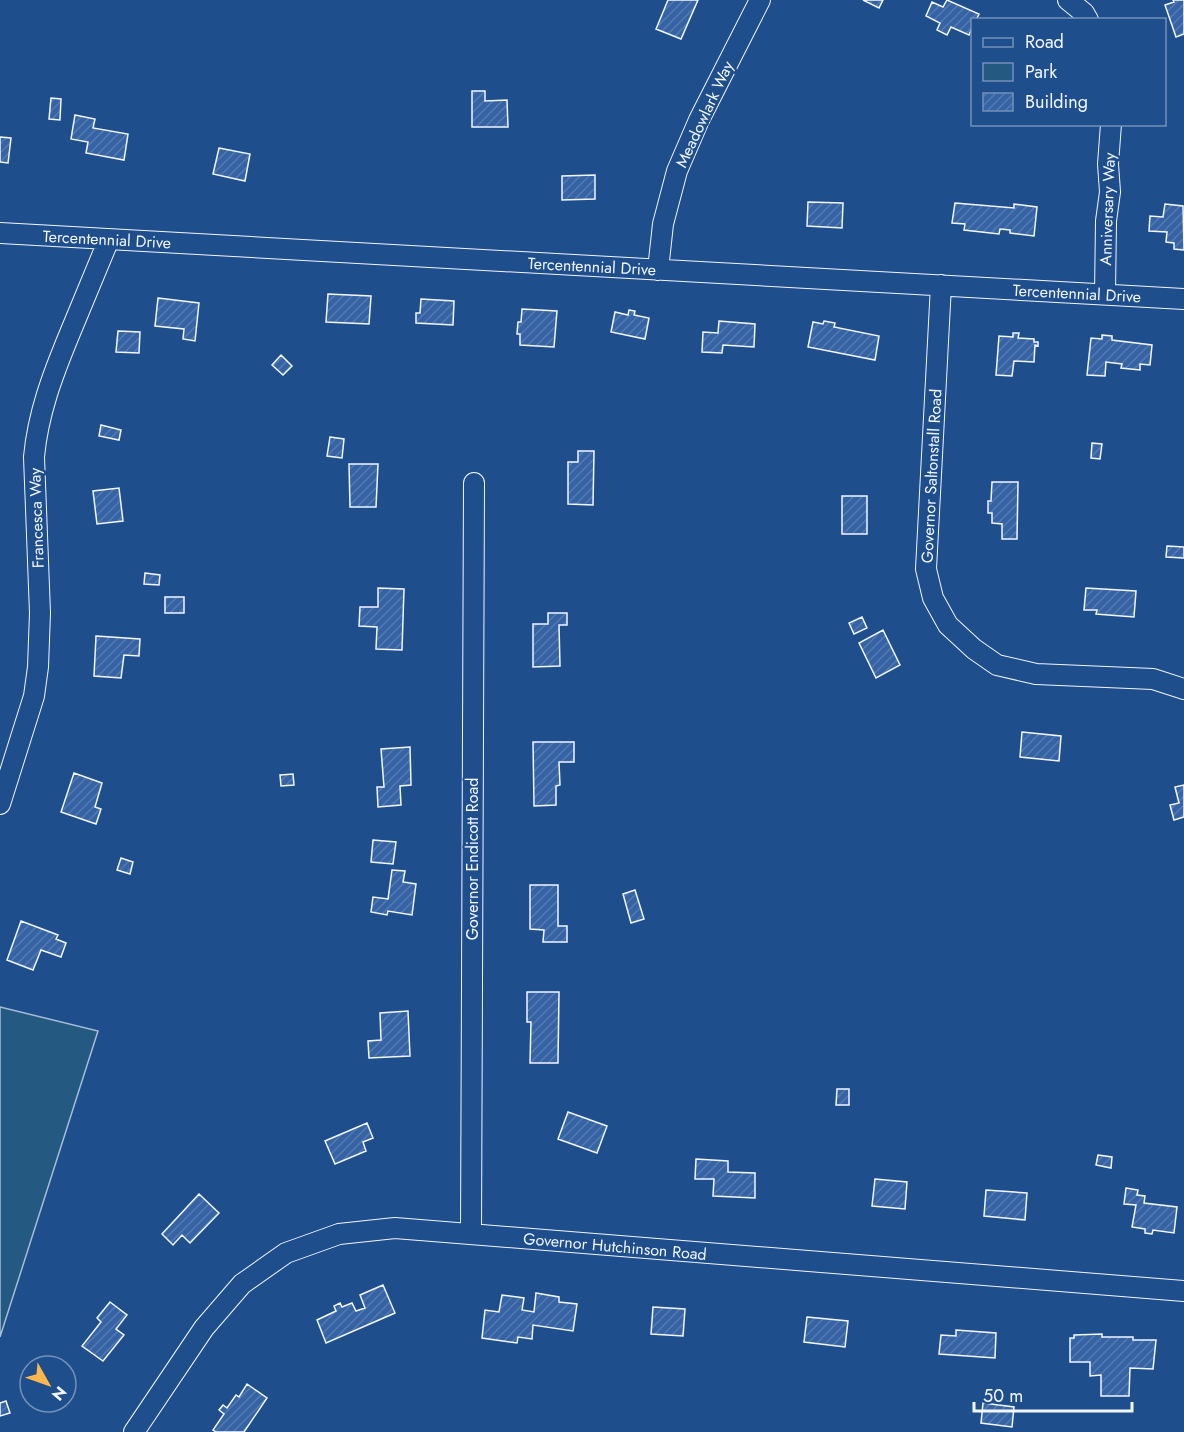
<svg xmlns="http://www.w3.org/2000/svg" width="1184" height="1432" viewBox="0 0 1184 1432" font-family="Jost,sans-serif">
  <defs>
    <pattern id="building-hatch" width="6" height="6" patternUnits="userSpaceOnUse" patternTransform="scale(1.5)"><rect width="6" height="6" fill="#3563a3"/><path d="M-1 1l2-2M0 6l6-6M5 7l2-2" fill="none" stroke="#537ab1"/></pattern>
  </defs>
  <rect width="100%" height="100%" fill="#1f4e8c"/>
  <path fill="#245a82" stroke="#a8bbd7" stroke-width="1.5" d="M 0,1007 L 98,1031 L 0,1337 Z"/>
  <path fill="url(#building-hatch)" stroke="#f2f6ff" stroke-width="1.5" d="M 668,0 L 698,0 L 681,39 L 656,29 Z
    M 863,0 L 883,0 L 879,8 Z
    M 947,0 L 979,14 L 976,20 L 972,20 L 972,28 L 969,35 L 951,27 L 947,35 L 937,30 L 940,23 L 926,16 L 932,2 L 943,7 Z
    M 1173,0 L 1184,0 L 1184,34 L 1176,37 L 1165,5 L 1174,2 Z
    M 472,91 L 485,91 L 485,101 L 507,100 L 508,127 L 472,127 Z
    M 51,98 L 61,99 L 60,120 L 49,119 Z
    M 75,115 L 95,119 L 93,128 L 128,134 L 124,160 L 86,153 L 88,142 L 71,139 Z
    M 0,137 L 11,138 L 8,163 L 0,162 Z
    M 219,148 L 250,154 L 245,181 L 213,174 Z
    M 595,175 L 595,199 L 562,200 L 562,176 Z
    M 808,202 L 843,203 L 842,228 L 807,226 Z
    M 955,203 L 1014,208 L 1014,204 L 1037,207 L 1034,236 L 1010,233 L 1010,230 L 1000,229 L 999,234 L 964,230 L 965,224 L 952,223 Z
    M 1165,204 L 1183,206 L 1184,250 L 1174,249 L 1174,243 L 1166,242 L 1167,232 L 1149,231 L 1150,216 L 1163,217 Z
    M 328,294 L 371,296 L 369,324 L 326,322 Z
    M 158,298 L 199,303 L 195,341 L 183,339 L 184,329 L 155,326 Z
    M 421,299 L 454,301 L 453,325 L 416,323 L 416,313 L 420,313 Z
    M 522,309 L 557,311 L 554,347 L 520,345 L 520,334 L 517,334 L 518,322 L 521,322 Z
    M 629,310 L 635,311 L 634,315 L 649,318 L 645,339 L 611,332 L 615,312 L 628,315 Z
    M 719,321 L 755,324 L 754,347 L 723,345 L 722,353 L 702,352 L 703,332 L 718,333 Z
    M 824,321 L 835,323 L 834,327 L 879,336 L 875,360 L 808,347 L 813,322 L 823,324 Z
    M 118,331 L 140,332 L 139,353 L 116,352 Z
    M 1013,333 L 1019,333 L 1018,338 L 1034,339 L 1034,342 L 1038,342 L 1038,346 L 1035,345 L 1034,362 L 1014,361 L 1012,376 L 996,375 L 999,336 L 1013,337 Z
    M 1102,335 L 1112,336 L 1112,340 L 1152,345 L 1150,365 L 1140,364 L 1140,370 L 1121,368 L 1122,364 L 1106,362 L 1105,376 L 1087,375 L 1091,338 L 1102,339 Z
    M 281,355 L 292,366 L 283,375 L 272,365 Z
    M 101,425 L 121,430 L 119,440 L 99,436 Z
    M 330,437 L 344,439 L 342,458 L 327,456 Z
    M 1092,443 L 1102,444 L 1100,459 L 1091,458 Z
    M 578,451 L 594,451 L 593,505 L 568,504 L 568,462 L 578,462 Z
    M 349,464 L 378,464 L 376,507 L 350,507 Z
    M 992,482 L 1018,482 L 1017,539 L 1002,539 L 1002,524 L 992,523 L 992,513 L 988,513 L 988,501 L 991,501 Z
    M 119,488 L 123,521 L 97,524 L 93,491 Z
    M 842,496 L 867,496 L 867,534 L 842,534 Z
    M 1167,546 L 1184,547 L 1184,558 L 1166,557 Z
    M 145,573 L 160,575 L 159,585 L 144,584 Z
    M 378,588 L 404,589 L 402,650 L 376,649 L 377,627 L 359,626 L 360,607 L 378,607 Z
    M 1086,588 L 1136,591 L 1134,617 L 1096,614 L 1097,610 L 1084,610 Z
    M 165,597 L 184,597 L 184,613 L 165,613 Z
    M 548,613 L 567,613 L 567,625 L 559,625 L 560,666 L 533,667 L 533,624 L 548,624 Z
    M 862,617 L 867,628 L 854,634 L 849,623 Z
    M 883,630 L 900,665 L 876,678 L 859,643 Z
    M 96,636 L 140,639 L 139,656 L 124,655 L 121,678 L 94,676 Z
    M 1022,732 L 1061,736 L 1059,761 L 1020,757 Z
    M 533,742 L 574,742 L 574,762 L 559,762 L 560,785 L 556,786 L 556,805 L 534,806 Z
    M 410,747 L 411,785 L 400,786 L 401,805 L 378,807 L 377,787 L 384,787 L 381,749 Z
    M 74,773 L 102,783 L 95,807 L 101,809 L 96,824 L 61,812 Z
    M 293,774 L 294,785 L 281,786 L 280,775 Z
    M 1184,785 L 1184,817 L 1174,820 L 1170,805 L 1179,803 L 1175,787 Z
    M 373,840 L 396,842 L 393,864 L 371,862 Z
    M 121,858 L 133,862 L 130,874 L 117,870 Z
    M 392,870 L 405,871 L 403,882 L 416,884 L 412,915 L 388,911 L 387,915 L 371,912 L 373,897 L 388,899 Z
    M 530,885 L 558,885 L 558,926 L 567,926 L 567,942 L 543,942 L 544,930 L 530,929 Z
    M 635,890 L 644,919 L 631,923 L 623,894 Z
    M 21,921 L 58,935 L 56,939 L 66,943 L 61,957 L 41,950 L 33,970 L 7,960 Z
    M 527,992 L 559,992 L 558,1063 L 530,1063 L 531,1022 L 527,1022 Z
    M 408,1011 L 410,1056 L 369,1058 L 368,1041 L 381,1040 L 380,1013 Z
    M 837,1089 L 849,1089 L 849,1105 L 836,1105 Z
    M 568,1112 L 607,1126 L 597,1153 L 558,1139 Z
    M 367,1123 L 373,1138 L 363,1142 L 366,1151 L 335,1164 L 325,1141 Z
    M 1098,1155 L 1112,1157 L 1111,1168 L 1096,1165 Z
    M 696,1159 L 728,1161 L 728,1172 L 755,1173 L 755,1198 L 713,1196 L 714,1179 L 695,1179 Z
    M 875,1179 L 907,1182 L 905,1209 L 872,1206 Z
    M 1126,1188 L 1138,1190 L 1137,1195 L 1145,1196 L 1144,1203 L 1177,1207 L 1174,1233 L 1153,1230 L 1152,1234 L 1145,1233 L 1145,1229 L 1132,1227 L 1136,1205 L 1124,1204 Z
    M 986,1190 L 1027,1193 L 1025,1220 L 984,1216 Z
    M 199,1194 L 219,1213 L 190,1243 L 182,1235 L 173,1245 L 162,1234 Z
    M 383,1285 L 395,1313 L 326,1343 L 317,1320 L 336,1311 L 334,1306 L 340,1303 L 342,1307 L 352,1303 L 356,1311 L 365,1308 L 360,1295 Z
    M 536,1293 L 559,1297 L 559,1302 L 577,1304 L 573,1331 L 533,1325 L 532,1339 L 518,1337 L 517,1343 L 482,1338 L 485,1310 L 499,1312 L 502,1295 L 524,1298 L 522,1310 L 534,1312 Z
    M 110,1302 L 127,1315 L 116,1329 L 124,1335 L 103,1361 L 82,1346 L 101,1322 L 97,1318 Z
    M 653,1307 L 685,1309 L 683,1336 L 651,1334 Z
    M 807,1317 L 848,1321 L 845,1347 L 804,1342 Z
    M 956,1330 L 996,1333 L 995,1358 L 939,1354 L 941,1335 L 956,1336 Z
    M 1102,1334 L 1102,1337 L 1133,1337 L 1133,1340 L 1156,1340 L 1153,1369 L 1130,1368 L 1129,1396 L 1101,1396 L 1101,1375 L 1090,1376 L 1090,1362 L 1070,1362 L 1070,1338 L 1074,1338 L 1074,1335 Z
    M 247,1384 L 267,1398 L 244,1432 L 216,1432 L 213,1430 L 224,1414 L 219,1410 L 223,1405 L 227,1408 L 236,1395 L 239,1397 Z
    M 6,1401 L 10,1413 L 0,1416 L 0,1403 Z
    M 983,1403 L 1014,1407 L 1012,1427 L 981,1423 Z"/>
  <g fill="none" stroke-linecap="round" stroke-linejoin="round">
    <g stroke="#f2f6ff" stroke-width="22">
      <path id="street" d="M 1068,0 L 1084,13 L 1088,20
        M 0,233 L 1184,299
        M 658,270 L 663,224 L 677,171 L 699,120 L 760,0
        M 941,285 L 926,569 L 933,598 L 948,625 L 974,649 L 997,665 L 1036,674 L 1153,679 L 1184,689
        M 1105,294 L 1106,221 L 1110,192 L 1108,164 L 1111,124
        M 0,804 L 34,696 L 38,667 L 40,613 L 34,457 C 38,413 53,374 70,333 C 83,302 96,271 109,239
        M 471,1234 L 474,483
        M 134,1432 L 204,1328 L 242,1284 L 286,1253 L 339,1234 L 395,1228 L 1184,1291"/>
    </g>
    <use href="#street" stroke="#1f4e8c" stroke-width="20"/>
  </g>
  <g text-anchor="middle" stroke-width="4.5" stroke-linejoin="round" paint-order="stroke">
    <g font-size="16" fill="#f2f6ff" stroke="#1f4e8c">
      <text transform="translate(704 114) rotate(-65)" y="6">Meadowlark Way</text>
      <text transform="translate(1107 209) rotate(-88)" y="6">Anniversary Way</text>
      <text transform="translate(107 239) rotate(3)" y="6">Tercentennial Drive</text>
      <text transform="translate(592 266) rotate(3)" y="6">Tercentennial Drive</text>
      <text transform="translate(1077 293) rotate(3)" y="6">Tercentennial Drive</text>
      <text transform="translate(931 476) rotate(-87)" y="6">Governor Saltonstall Road</text>
      <text transform="translate(36 518) rotate(-92)" y="6">Francesca Way</text>
      <text transform="translate(472 859) rotate(-90)" y="6">Governor Endicott Road</text>
      <text transform="translate(615 1246) rotate(5)" y="6">Governor Hutchinson Road</text>
    </g>
  </g>
  <rect x="971" y="18" width="195" height="108" fill="#1f4e8c" stroke="#7391ba" stroke-width="1.5"/>
  <rect x="983" y="38" width="30" height="9" fill="#1f4e8c" stroke="#7391ba" stroke-width="1.5"/>
  <text x="1025" y="48" font-size="18" fill="#f2f6ff">Road</text>
  <rect x="983" y="63" width="30" height="18" fill="#245a82" stroke="#7391ba" stroke-width="1.5"/>
  <text x="1025" y="78" font-size="18" fill="#f2f6ff">Park</text>
  <rect x="983" y="93" width="30" height="18" fill="url(#building-hatch)" stroke="#7391ba" stroke-width="1.5"/>
  <text x="1025" y="108" font-size="18" fill="#f2f6ff">Building</text>
  <g transform="translate(48 1384) rotate(130)"><circle r="28" fill="#1f4e8c" stroke="#7391ba" stroke-width="1.5"/>
  <path d="M0-4.5L10 22L0 15L-10 22Z" fill="#ffb74d"/>
  <text y="-9" font-size="16" font-weight="bold" text-anchor="middle" fill="#f2f6ff">N</text>
  </g>
  <path d="M974 1402v9h158v-9" fill="none" stroke="#f2f6ff" stroke-width="3"/>
  <text x="983" y="1402" font-size="18" fill="#f2f6ff" stroke="#1f4e8c" stroke-width="4.5" paint-order="stroke">50 m</text>
</svg>
